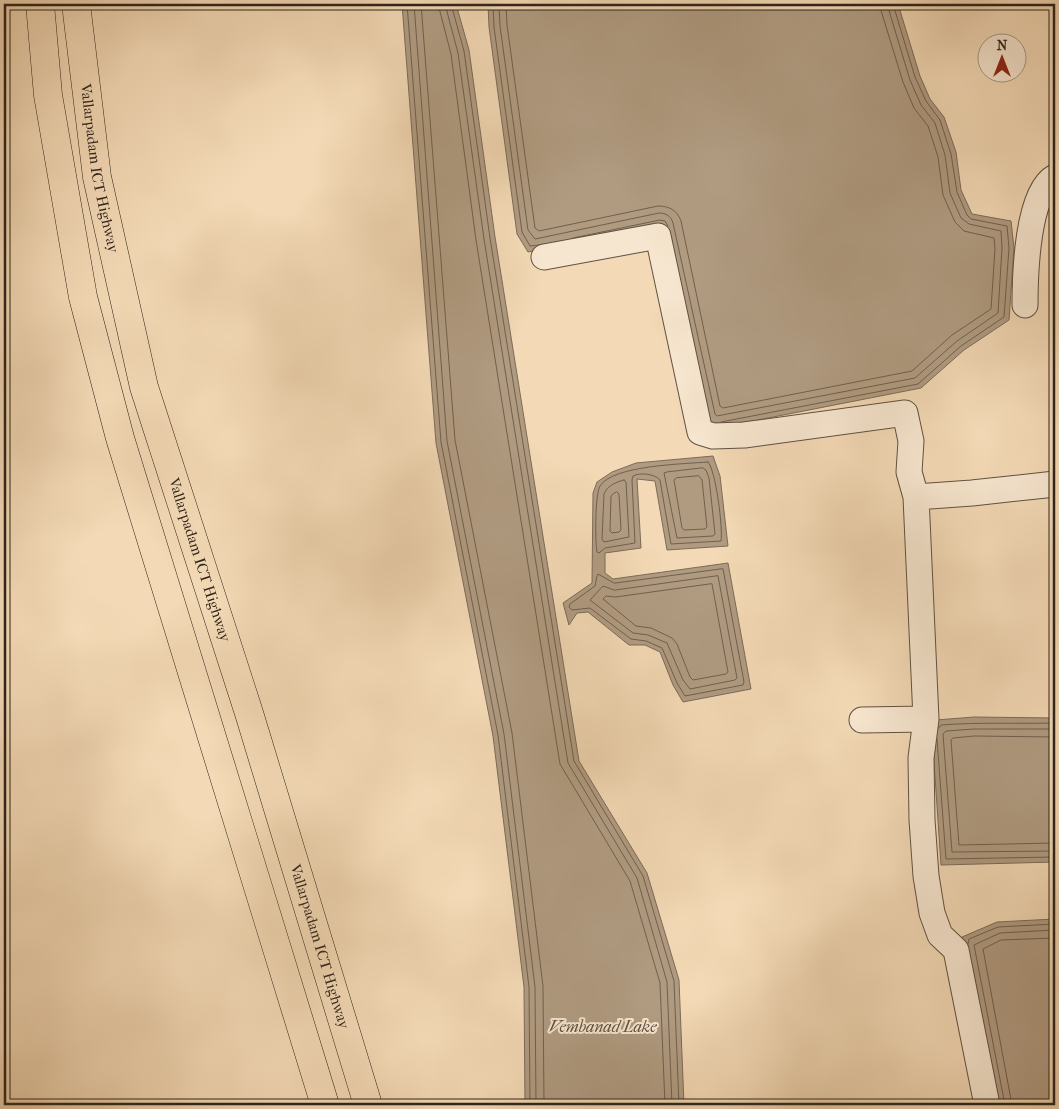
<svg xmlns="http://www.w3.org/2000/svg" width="1059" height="1109" viewBox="0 0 1059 1109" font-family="'IM FELL French Canon',serif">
  <rect width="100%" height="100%" fill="#f3d9b5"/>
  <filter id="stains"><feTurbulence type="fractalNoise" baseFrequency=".004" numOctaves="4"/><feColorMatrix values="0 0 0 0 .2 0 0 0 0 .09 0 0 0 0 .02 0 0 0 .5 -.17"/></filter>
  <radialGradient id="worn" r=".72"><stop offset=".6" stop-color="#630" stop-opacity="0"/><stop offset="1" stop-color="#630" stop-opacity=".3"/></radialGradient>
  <path fill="#b09b81" stroke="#7c6b58" d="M 402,4 L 456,4 L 469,50 L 495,237 L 579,761 L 647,873 L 679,980 L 684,1105 L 525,1105 L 524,987 L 493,736 L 436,443 Z
    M 488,4 L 898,4 L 920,76 L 930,99 L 944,117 L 956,152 L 961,190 L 972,214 L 1011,221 L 1014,248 L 1009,320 L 964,350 L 921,388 L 707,430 L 662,225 L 528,252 L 517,234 L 489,27 Z
    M 713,456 L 720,476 L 728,546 L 667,550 L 655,481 L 637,479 L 641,548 L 605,553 L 605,573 L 613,579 L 728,563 L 751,689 L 683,702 L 673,685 L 660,652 L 645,645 L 629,645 L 588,612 L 577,613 L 569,625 L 563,603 L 592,583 L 593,493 L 597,482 L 612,472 L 636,463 Z
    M 974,717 L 1055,718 L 1055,862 L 941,865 L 932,732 L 936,720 Z
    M 1055,919 L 1055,1102 L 1038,1105 L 994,1105 L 962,937 L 997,922 Z"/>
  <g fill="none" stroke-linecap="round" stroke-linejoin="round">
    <path stroke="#6f604e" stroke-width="1" d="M 407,4 L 441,442 L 498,735 L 529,987 L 530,1105
      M 414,4 L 447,441 L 504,734 L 535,987 L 536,1105
      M 421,4 L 455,440 L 512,733 L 543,986 L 544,1105
      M 438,4 L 451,54 L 476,240 L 560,764 L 630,881 L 660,983 L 665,1105
      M 445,4 L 458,53 L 484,239 L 568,763 L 637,878 L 667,982 L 672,1105
      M 451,4 L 464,51 L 490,238 L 574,761 L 643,876 L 674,981 L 679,1105
      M 493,4 L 494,27 L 522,232 L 530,246 L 539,245
      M 499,4 L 500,26 L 528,230 L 535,239 L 659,213 C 666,213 671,216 673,223 L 715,414 L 717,416 L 915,378 L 957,341 L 998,313 L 1002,248 L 1001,231 L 969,224 L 961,218 L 950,193 L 945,155 L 935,123 L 921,105 L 910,80 L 887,4
      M 506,4 L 507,25 L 535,228 L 539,231 L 658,206 C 669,206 677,210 681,221 L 720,406 L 723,408 L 912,371 L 952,335 L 991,309 L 995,249 L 994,238 L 964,231 L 955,222 L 943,195 L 938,157 L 928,126 L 914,108 L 903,82 L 879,4
      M 573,238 L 660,220 L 665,221 L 668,226
      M 721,422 L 918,384 L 961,346 L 1004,317 L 1009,248 L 1007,226 L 971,219 L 967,215 L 957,192 L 951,154 L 940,120 L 926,101 L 915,77 L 893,4
      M 708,462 C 716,470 723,529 721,541 L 671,544 L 660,480 C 655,474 640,472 633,476 L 632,480 L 635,543 L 605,548 L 599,553 L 597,552 C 595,542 595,494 600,486 C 613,465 685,464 708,462 Z
      M 703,468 L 706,470 L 709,478 L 715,534 L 713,536 L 677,538 L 664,473 L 667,472 Z
      M 699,476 L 702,480 L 707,527 L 705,529 L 684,530 L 682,528 L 674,480 L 676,478 Z
      M 624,480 L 626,482 L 629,537 L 604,542 L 602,539 L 604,494 C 607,486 616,482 624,480 Z
      M 617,492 L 619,494 L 621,530 L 619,532 L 612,533 L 610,531 L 611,496 L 613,494 Z
      M 723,569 L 744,682 L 743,685 L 685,696 L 677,683 L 662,648 L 646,641 L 631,639 L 590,608 L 572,610 L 569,607 L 570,604 L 595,586 L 597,576 L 598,574 L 614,583 Z
      M 718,576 L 737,678 L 735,680 L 690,689 L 683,680 L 667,643 L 648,635 L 633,633 L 590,600 L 603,586 L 614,590 Z
      M 712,584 L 728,672 L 726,674 L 693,680 L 690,677 L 677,644 L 672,638 L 651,628 L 636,626 L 603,599 L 606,596 L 615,597 Z
      M 939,728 L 941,725 C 979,722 1017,724 1055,723
      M 1055,729 L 974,729 L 946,731 L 943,734 L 952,852 L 1055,851
      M 1055,737 L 974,736 L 953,738 L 951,740 L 959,845 L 1055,843
      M 937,739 L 946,859 L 1055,857
      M 968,944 L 969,939 L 998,927 L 1055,924
      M 1005,1105 L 974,945 L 1000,933 L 1055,930
      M 1012,1105 L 983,949 L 1001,940 L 1055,938"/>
    <g stroke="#5f5142" stroke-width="27">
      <path id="minor" d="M 544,257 L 658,236 L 700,432 L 713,436 L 744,435 L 905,413 L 911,441 L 909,472 L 916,497 L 972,493 L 1055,484
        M 1025,305 C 1025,276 1027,192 1055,177
        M 926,719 L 921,758 L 922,820 L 926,876 L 932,913 L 940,935 L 956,950 L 987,1105
        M 862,720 L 926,719 L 916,497"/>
    </g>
    <g stroke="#2e241b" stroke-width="29">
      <g id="trunk">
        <path d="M 40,4 L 48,95 L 83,297 L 120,438 L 325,1105"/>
        <path id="s1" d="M 76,4 L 97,177 L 144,387 L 249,713 L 368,1105"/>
      </g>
    </g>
    <use href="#minor" stroke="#f7e6cf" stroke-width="25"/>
    <use href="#trunk" stroke="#f3d9b5" stroke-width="28"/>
  </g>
  <g text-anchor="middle" stroke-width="4" stroke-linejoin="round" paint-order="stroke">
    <g font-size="15" fill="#2e241b" stroke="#f7e6cf">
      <text dy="5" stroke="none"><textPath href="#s1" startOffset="166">Vallarpadam ICT Highway</textPath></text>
      <text dy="5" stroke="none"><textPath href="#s1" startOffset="571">Vallarpadam ICT Highway</textPath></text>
      <text dy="5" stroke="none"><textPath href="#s1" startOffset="976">Vallarpadam ICT Highway</textPath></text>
    </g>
    <g font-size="16" font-style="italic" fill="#5c4e3f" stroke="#f7e6cf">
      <text x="603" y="1032">Vembanad Lake</text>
    </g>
  </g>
  <rect width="1059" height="1109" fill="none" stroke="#f3d9b5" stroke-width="20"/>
  <rect x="5" y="5" width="1049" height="1099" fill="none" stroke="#2e241b" stroke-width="2.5"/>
  <rect x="10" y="10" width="1039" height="1089" fill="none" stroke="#2e241b"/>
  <g transform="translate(1002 58)"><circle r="24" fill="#f7e6cf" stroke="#a79887"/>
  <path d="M0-4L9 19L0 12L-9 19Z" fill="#8f2418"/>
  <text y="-8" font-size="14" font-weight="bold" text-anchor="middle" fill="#2e241b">N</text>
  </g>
  <rect width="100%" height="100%" filter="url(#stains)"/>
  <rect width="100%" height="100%" fill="url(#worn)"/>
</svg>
